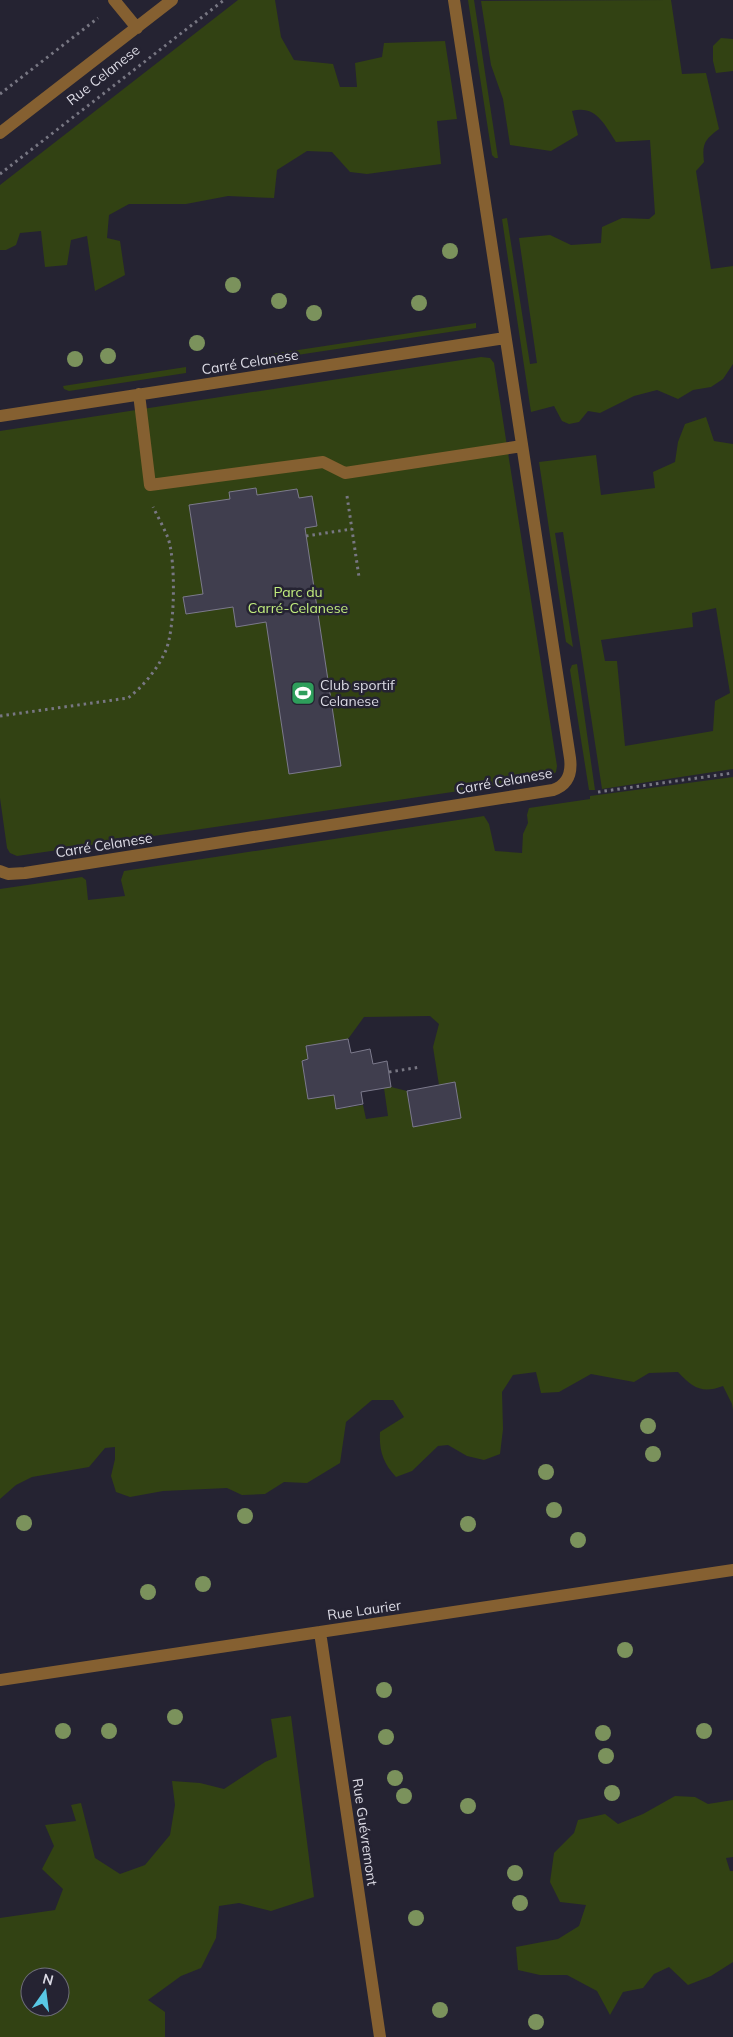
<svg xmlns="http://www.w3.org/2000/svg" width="733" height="2037" viewBox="0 0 733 2037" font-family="Mulish,sans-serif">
  <rect width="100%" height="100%" fill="#252332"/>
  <path fill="#324213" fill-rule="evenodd" d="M 238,0 L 275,0 L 281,37 L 294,60 L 333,64 L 340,87 L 357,87 L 355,63 L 382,57 L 384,43 L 445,41 L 457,119 L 437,121 L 441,164 L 367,174 L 350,172 L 332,152 L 307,151 L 277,170 L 274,198 L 228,196 L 186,204 L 129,204 L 109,215 L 107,238 L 120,241 L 125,275 L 95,291 L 87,236 L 71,240 L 67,265 L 45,267 L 41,231 L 20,233 L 16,245 L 6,250 L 0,250 L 0,185 Z
    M 468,0 L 474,0 L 498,158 L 495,158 L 492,155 Z
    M 671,0 L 682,74 L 706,73 L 719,129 C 704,140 702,144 704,162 L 696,171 L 711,269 L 733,266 L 733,364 L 723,379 L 711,387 L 693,390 L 678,399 L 657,390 L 634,396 L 600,413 L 588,411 L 579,422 L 569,424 L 562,421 L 554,406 L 531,412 L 502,219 L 507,218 L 530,364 L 537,363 L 519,238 L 550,235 L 571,245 L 601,243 L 602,227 L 622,218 L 649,219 L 655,214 L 650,140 L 616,142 C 604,124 596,105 572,111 L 578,135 L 551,151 L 510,145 L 503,99 L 491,65 L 481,1 Z
    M 721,38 L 733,39 L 733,71 L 716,73 L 713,61 L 713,46 Z
    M 476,323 L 476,328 L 251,362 L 246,358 Z
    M 481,357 L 490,358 L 494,363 L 557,766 L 556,772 L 548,778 L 17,856 L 10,853 L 7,848 L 0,798 L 0,431 Z
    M 186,367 L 186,373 L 69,391 L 64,389 L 63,386 Z
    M 706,417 L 714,441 L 733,444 L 733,769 L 602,789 L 563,532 L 555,533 L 573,647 L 566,642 L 539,462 L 596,455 L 601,495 L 655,488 L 653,472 L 675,462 L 678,442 L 685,424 ZM 716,608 L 730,693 L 715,701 L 713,731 L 625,746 L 617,661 L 605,661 L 601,640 L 693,627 L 692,613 Z
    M 577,664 L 595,790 L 589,790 L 570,670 L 572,665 Z
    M 733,777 L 733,1410 L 732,1404 L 723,1386 C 702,1394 693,1388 678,1372 L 649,1373 L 634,1382 L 591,1374 L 559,1392 L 541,1393 L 536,1372 L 513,1375 L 502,1392 L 503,1429 L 500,1454 L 484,1460 L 467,1456 L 448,1445 L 438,1446 L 412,1471 L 396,1477 C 383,1463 379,1451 380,1432 L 404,1417 L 393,1400 L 372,1400 L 346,1422 L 340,1463 L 307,1483 L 284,1482 L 265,1494 L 242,1495 L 227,1488 L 163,1491 L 130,1497 L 116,1492 L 111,1476 L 115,1459 L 115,1447 L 105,1448 L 89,1467 L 32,1477 L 16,1485 L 0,1499 L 0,889 L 82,877 L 86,880 L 88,900 L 125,896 L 121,880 L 124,871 L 484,816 L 489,824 L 495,851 L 522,853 L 523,834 L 528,823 L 527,815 L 529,808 L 590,799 L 590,796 ZM 430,1016 L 439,1024 L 433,1047 L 439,1085 L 455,1082 L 461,1118 L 413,1127 L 407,1091 L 391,1087 L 384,1088 L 388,1116 L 366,1119 L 363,1105 L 337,1109 L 334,1095 L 308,1099 L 302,1061 L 308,1059 L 306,1046 L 348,1039 L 364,1017 Z
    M 291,1716 L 314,1897 L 271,1911 L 239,1903 L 219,1906 L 216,1938 L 201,1968 L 181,1976 L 148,2000 L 165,2012 L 165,2037 L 0,2037 L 0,1918 L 55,1910 L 63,1889 L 42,1869 L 54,1846 L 45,1825 L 76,1821 L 71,1805 L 81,1803 L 95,1858 L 120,1874 L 145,1865 L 170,1835 L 175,1805 L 172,1781 L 200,1783 L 224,1789 L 265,1762 L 277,1757 L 271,1719 ZM 30,1977 L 60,1977 L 60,2007 L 30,2007 Z
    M 675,1796 L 695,1797 L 708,1804 L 733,1800 L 733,1857 L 726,1858 L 730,1871 L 733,1871 L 733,1962 L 711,1976 L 688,1985 L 669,1967 L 654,1974 L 643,1988 L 623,1992 L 610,2015 L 597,1991 L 567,1975 L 540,1975 L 518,1970 L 516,1947 L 558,1939 L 579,1926 L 586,1905 L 560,1902 L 550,1882 L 554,1853 L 574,1833 L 578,1820 L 605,1814 L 618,1824 L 643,1814 Z"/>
  <path fill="#403e4e" stroke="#7c7a8c" d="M 256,488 L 257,495 L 297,489 L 299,498 L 312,496 L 317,526 L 305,528 L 341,766 L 289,774 L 266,622 L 236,627 L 233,607 L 186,614 L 183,597 L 203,594 L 189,505 L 230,499 L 229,492 Z
    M 348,1039 L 351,1053 L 370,1049 L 373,1064 L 387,1061 L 391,1087 L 361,1092 L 363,1104 L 336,1109 L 334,1095 L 308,1099 L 302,1061 L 308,1059 L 306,1046 Z
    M 455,1082 L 461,1118 L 413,1127 L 407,1091 Z"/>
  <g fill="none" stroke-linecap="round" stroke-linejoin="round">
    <path stroke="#787783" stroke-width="3" stroke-dasharray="2.5 4" stroke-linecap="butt" d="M 0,94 L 98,18
      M 0,174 L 224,0
      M 347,496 L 359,577
      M 306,536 L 352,529
      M 0,716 L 128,698 C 143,687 159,667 166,650 C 175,628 176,561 168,538 C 164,528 158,517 153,507
      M 598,792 L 733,773
      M 389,1072 L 421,1067"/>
    <path stroke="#856031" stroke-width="12" d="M 114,0 L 137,28
      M 0,133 L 172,0
      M 139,394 L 150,485 L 323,462 L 345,473 L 522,446
      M 0,416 L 505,338
      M 0,871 L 8,874 L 25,873 L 553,790 C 568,785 572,773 570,758 L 454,0
      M 320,1632 L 380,2037
      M 0,1680 L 733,1570"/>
  </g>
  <g fill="#7b925c">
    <circle cx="450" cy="251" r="8"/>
    <circle cx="233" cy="285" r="8"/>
    <circle cx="279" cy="301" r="8"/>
    <circle cx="419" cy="303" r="8"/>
    <circle cx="314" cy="313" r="8"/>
    <circle cx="197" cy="343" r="8"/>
    <circle cx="108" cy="356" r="8"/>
    <circle cx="75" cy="359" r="8"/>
    <circle cx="648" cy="1426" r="8"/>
    <circle cx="653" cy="1454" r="8"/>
    <circle cx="546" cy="1472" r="8"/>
    <circle cx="554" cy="1510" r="8"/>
    <circle cx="245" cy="1516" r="8"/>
    <circle cx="24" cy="1523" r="8"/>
    <circle cx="468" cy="1524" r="8"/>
    <circle cx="578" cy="1540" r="8"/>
    <circle cx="203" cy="1584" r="8"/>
    <circle cx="148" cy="1592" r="8"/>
    <circle cx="625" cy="1650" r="8"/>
    <circle cx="384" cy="1690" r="8"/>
    <circle cx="175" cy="1717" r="8"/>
    <circle cx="63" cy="1731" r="8"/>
    <circle cx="109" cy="1731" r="8"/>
    <circle cx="704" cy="1731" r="8"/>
    <circle cx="603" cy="1733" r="8"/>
    <circle cx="386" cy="1737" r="8"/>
    <circle cx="606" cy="1756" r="8"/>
    <circle cx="395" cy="1778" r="8"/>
    <circle cx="612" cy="1793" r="8"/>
    <circle cx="404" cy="1796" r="8"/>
    <circle cx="468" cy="1806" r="8"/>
    <circle cx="515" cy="1873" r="8"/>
    <circle cx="520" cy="1903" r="8"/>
    <circle cx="416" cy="1918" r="8"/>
    <circle cx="440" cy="2010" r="8"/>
    <circle cx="536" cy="2022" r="8"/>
  </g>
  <defs>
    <g id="stadium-square" transform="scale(1.25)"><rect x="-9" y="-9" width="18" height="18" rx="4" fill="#2e9e5b" stroke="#252332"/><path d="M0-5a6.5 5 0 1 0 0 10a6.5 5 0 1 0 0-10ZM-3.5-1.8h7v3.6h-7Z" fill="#fff"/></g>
  </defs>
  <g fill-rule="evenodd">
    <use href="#stadium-square" x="303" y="693"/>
  </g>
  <g text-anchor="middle" stroke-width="5" stroke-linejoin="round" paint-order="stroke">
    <g font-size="14" fill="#dcdbe5" stroke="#252332">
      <text transform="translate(103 75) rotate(-38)" y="5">Rue Celanese</text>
      <text transform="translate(250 362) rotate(-9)" y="5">Carré Celanese</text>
      <text transform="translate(504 781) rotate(-10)" y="5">Carré Celanese</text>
      <text transform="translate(104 845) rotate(-9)" y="5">Carré Celanese</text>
      <text transform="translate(364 1610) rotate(-8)" y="5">Rue Laurier</text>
      <text transform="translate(365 1832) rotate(82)" y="5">Rue Guévremont</text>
    </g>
    <g font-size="14" fill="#c2ed7e" stroke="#252332">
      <text x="298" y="597">Parc du<tspan x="298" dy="16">Carré-Celanese</tspan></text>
    </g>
    <g font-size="14" fill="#dcdbe5" stroke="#252332" text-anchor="start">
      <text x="320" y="690">Club sportif<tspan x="320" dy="16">Celanese</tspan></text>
    </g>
  </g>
  <g transform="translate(45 1992) rotate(14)"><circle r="24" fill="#252332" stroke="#6e6d7a"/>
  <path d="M0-4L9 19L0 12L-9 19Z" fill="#59c8e5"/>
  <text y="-8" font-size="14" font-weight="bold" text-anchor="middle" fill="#dcdbe5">N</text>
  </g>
</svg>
